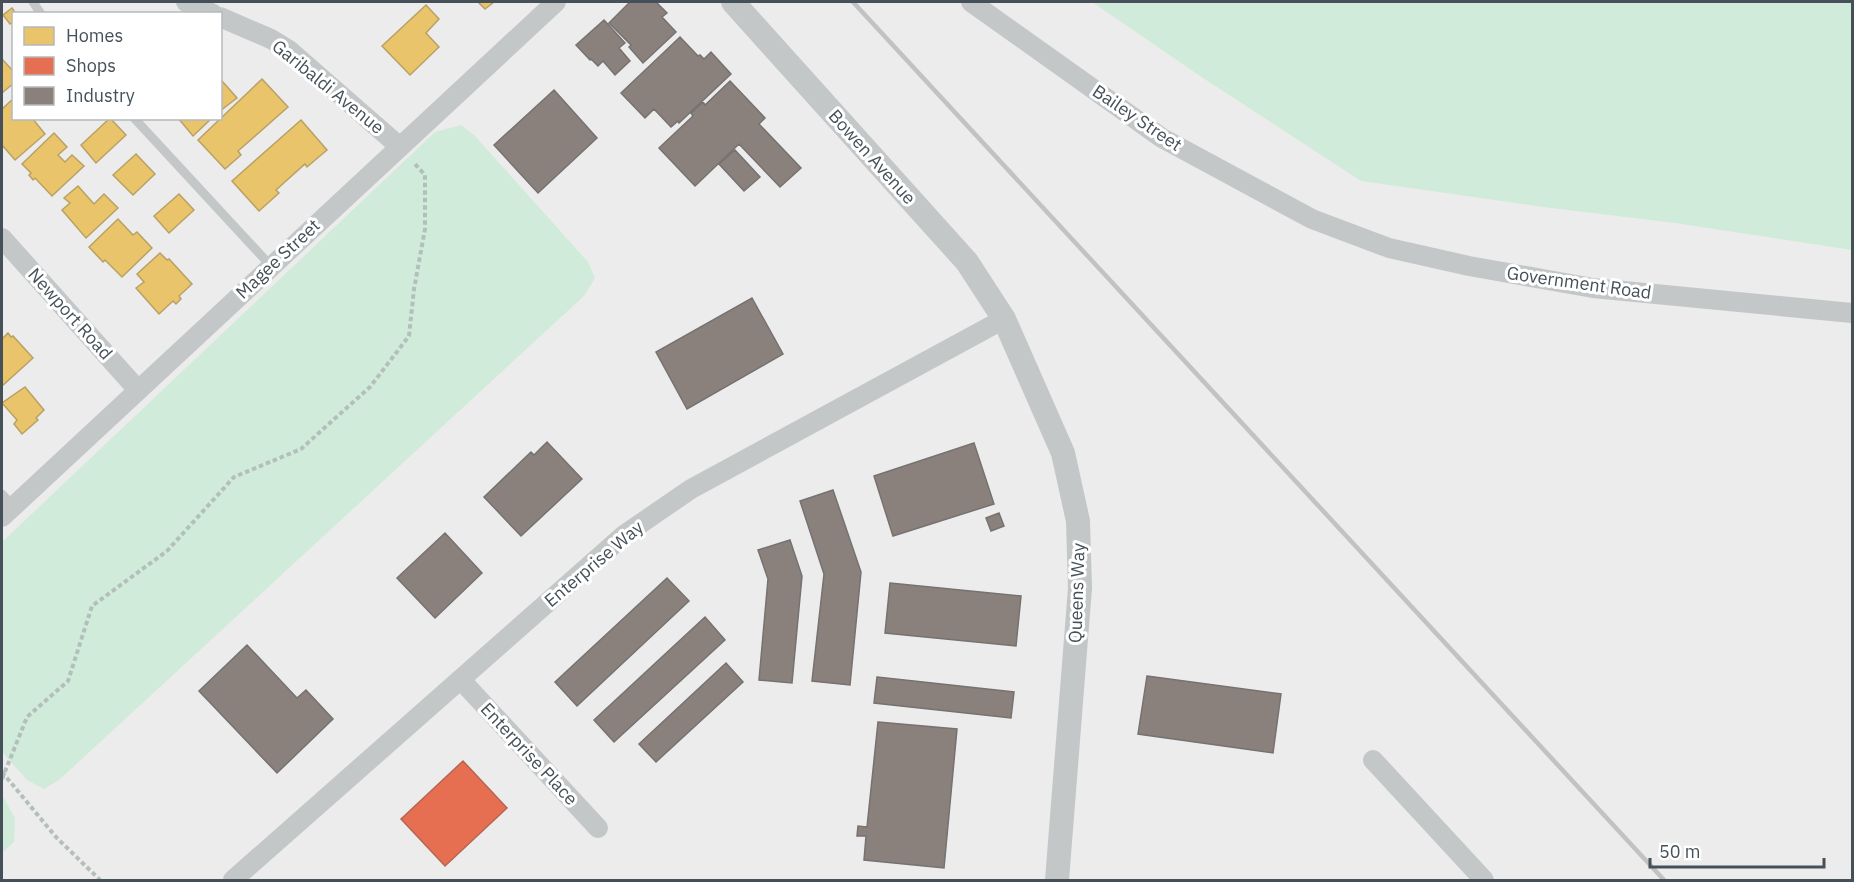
<svg xmlns="http://www.w3.org/2000/svg" width="1854" height="882" viewBox="0 0 1854 882" font-family="'IBM Plex Sans',sans-serif">
  <rect width="100%" height="100%" fill="#edecec"/>
  <path fill="#d1ebda" d="M 1092,2 L 1852,2 L 1852,250 L 1675,223 L 1551,208 L 1361,181 L 1203,78 Z
    M 461,125 L 475,136 L 588,262 L 595,278 L 584,296 L 59,780 L 44,789 L 27,780 L 2,752 L 2,542 L 435,132 Z
    M 2,795 L 15,818 L 14,842 L 2,853 Z"/>
  <path fill="#e9c46a" stroke="#b8a165" stroke-width="1.5" d="M 478,2 L 494,2 L 485,9 Z
    M 426,5 L 439,19 L 426,33 L 439,47 L 410,75 L 382,46 Z
    M 12,8 L 16,14 L 14,14 L 14,21 L 10,24 L 3,15 Z
    M 2,59 L 14,72 L 14,83 L 2,93 Z
    M 262,79 L 288,107 L 238,151 L 241,155 L 225,169 L 198,140 Z
    M 222,81 L 237,98 L 220,111 L 220,82 Z
    M 14,98 L 14,118 L 32,118 L 45,134 L 15,160 L 2,145 L 2,109 Z
    M 110,118 L 126,135 L 96,163 L 81,145 Z
    M 178,118 L 212,118 L 193,136 Z
    M 301,120 L 327,150 L 307,167 L 305,164 L 276,190 L 279,193 L 259,211 L 232,181 Z
    M 54,133 L 67,147 L 58,155 L 65,162 L 72,155 L 84,166 L 52,196 L 35,178 L 33,180 L 29,175 L 31,173 L 22,164 Z
    M 136,154 L 155,174 L 133,195 L 113,175 Z
    M 78,186 L 94,204 L 104,194 L 118,208 L 86,238 L 62,210 L 70,203 L 64,198 Z
    M 179,194 L 194,210 L 169,233 L 154,216 Z
    M 118,219 L 133,235 L 137,232 L 152,248 L 122,277 L 105,260 L 103,262 L 89,247 Z
    M 160,253 L 167,260 L 169,259 L 192,284 L 179,296 L 181,299 L 176,304 L 173,301 L 159,314 L 136,288 L 144,282 L 137,274 Z
    M 8,333 L 11,337 L 13,336 L 33,358 L 2,386 L 2,339 Z
    M 25,387 L 44,410 L 36,418 L 38,420 L 22,434 L 14,424 L 17,420 L 2,403 Z"/>
  <path fill="#e76f51" stroke="#b66653" stroke-width="1.5" d="M 463,761 L 507,808 L 445,866 L 401,819 Z"/>
  <path fill="#8a817c" stroke="#757271" stroke-width="1.5" d="M 630,2 L 656,2 L 667,13 L 662,17 L 676,32 L 643,63 L 629,47 L 631,45 L 609,23 Z
    M 604,20 L 625,43 L 619,48 L 630,61 L 615,75 L 603,61 L 598,66 L 591,59 L 590,60 L 576,45 Z
    M 680,37 L 698,56 L 700,55 L 704,59 L 711,52 L 731,74 L 679,123 L 678,121 L 671,127 L 654,109 L 645,118 L 621,93 Z
    M 730,81 L 765,118 L 759,124 L 801,168 L 780,187 L 739,144 L 695,186 L 659,148 L 693,116 L 691,113 L 703,102 L 705,105 Z
    M 554,90 L 597,138 L 538,193 L 494,145 Z
    M 735,150 L 760,177 L 744,191 L 719,164 Z
    M 752,298 L 783,354 L 687,409 L 656,352 Z
    M 547,442 L 582,479 L 521,536 L 484,497 L 531,452 L 534,455 Z
    M 974,443 L 994,504 L 893,536 L 874,476 Z
    M 833,490 L 861,572 L 850,685 L 812,681 L 824,574 L 800,501 Z
    M 999,513 L 1004,526 L 991,531 L 986,518 Z
    M 445,533 L 482,573 L 435,618 L 397,578 Z
    M 790,540 L 802,576 L 792,683 L 759,680 L 768,579 L 758,550 Z
    M 667,578 L 689,601 L 577,706 L 555,682 Z
    M 890,583 L 1021,596 L 1016,646 L 885,633 Z
    M 705,617 L 725,640 L 614,742 L 594,720 Z
    M 247,645 L 297,698 L 306,690 L 333,719 L 277,773 L 199,691 Z
    M 726,663 L 743,682 L 656,762 L 639,744 Z
    M 1147,676 L 1281,694 L 1273,753 L 1138,734 Z
    M 877,677 L 1014,692 L 1011,718 L 874,703 Z
    M 878,722 L 957,729 L 944,868 L 864,860 L 866,836 L 857,836 L 858,826 L 867,827 Z"/>
  <g fill="none" stroke-linecap="round" stroke-linejoin="round">
    <path stroke="#b3bfbb" stroke-width="4" stroke-dasharray="4.5 3" stroke-linecap="butt" d="M 2,772 L 56,837 L 100,880
      M 2,779 L 27,717 L 68,681 L 92,606 L 167,551 L 234,477 L 301,449 L 370,387 L 409,336 L 414,289 L 425,229 L 425,175 L 414,163"/>
    <path stroke="#c4c7c8" stroke-width="9" d="M 33,2 L 41,14
      M 134,118 L 270,265
      M 2,494 L 13,506"/>
    <path stroke="#c4c7c8" stroke-width="20" d="M 186,2 L 213,14
      M 971,2 L 1162,138 L 1312,219 L 1389,248 L 1469,266 L 1593,288 L 1852,313
      M 220,17 L 271,39 L 289,50 L 400,147
      M 2,238 L 138,390
      M 2,517 L 556,2
      M 461,680 L 598,828
      M 1373,760 L 1484,880
      M 233,880 L 624,535 L 691,489 L 1004,319"/>
    <path stroke="#c4c7c8" stroke-width="24" d="M 733,2 L 967,262 L 1004,319 L 1063,453 L 1078,521 L 1080,588 L 1057,880"/>
    <path stroke="#c0c2c3" stroke-width="4.5" d="M 853,2 L 1664,880"/>
  </g>
  <g text-anchor="middle" stroke-width="6" stroke-linejoin="round" paint-order="stroke">
    <g font-size="18" fill="#455058" stroke="#fff">
      <text transform="translate(328 87) rotate(39)" y="6">Garibaldi Avenue</text>
      <text transform="translate(1137 118) rotate(34)" y="6">Bailey Street</text>
      <text transform="translate(872 157) rotate(48)" y="6">Bowen Avenue</text>
      <text transform="translate(278 259) rotate(-43)" y="6">Magee Street</text>
      <text transform="translate(1579 283) rotate(8)" y="6">Government Road</text>
      <text transform="translate(70 314) rotate(48)" y="6">Newport Road</text>
      <text transform="translate(594 564) rotate(-40)" y="6">Enterprise Way</text>
      <text transform="translate(1077 593) rotate(-88)" y="6">Queens Way</text>
      <text transform="translate(529 754) rotate(47)" y="6">Enterprise Place</text>
    </g>
  </g>
  <rect width="1854" height="882" fill="none" stroke="#455058" stroke-width="6"/>
  <rect x="12" y="12" width="210" height="108" fill="#ffffff" stroke="#b5b9bc" stroke-width="1.5"/>
  <rect x="24" y="27" width="30" height="18" fill="#e9c46a" stroke="#b5b9bc" stroke-width="1.5"/>
  <text x="66" y="42" font-size="18" fill="#455058">Homes</text>
  <rect x="24" y="57" width="30" height="18" fill="#e76f51" stroke="#b5b9bc" stroke-width="1.5"/>
  <text x="66" y="72" font-size="18" fill="#455058">Shops</text>
  <rect x="24" y="87" width="30" height="18" fill="#8a817c" stroke="#b5b9bc" stroke-width="1.5"/>
  <text x="66" y="102" font-size="18" fill="#455058">Industry</text>
  <path d="M1650 858v9h174v-9" fill="none" stroke="#455058" stroke-width="3"/>
  <text x="1659" y="858" font-size="18" fill="#455058" stroke="#ffffff" stroke-width="4.5" paint-order="stroke">50 m</text>
</svg>
